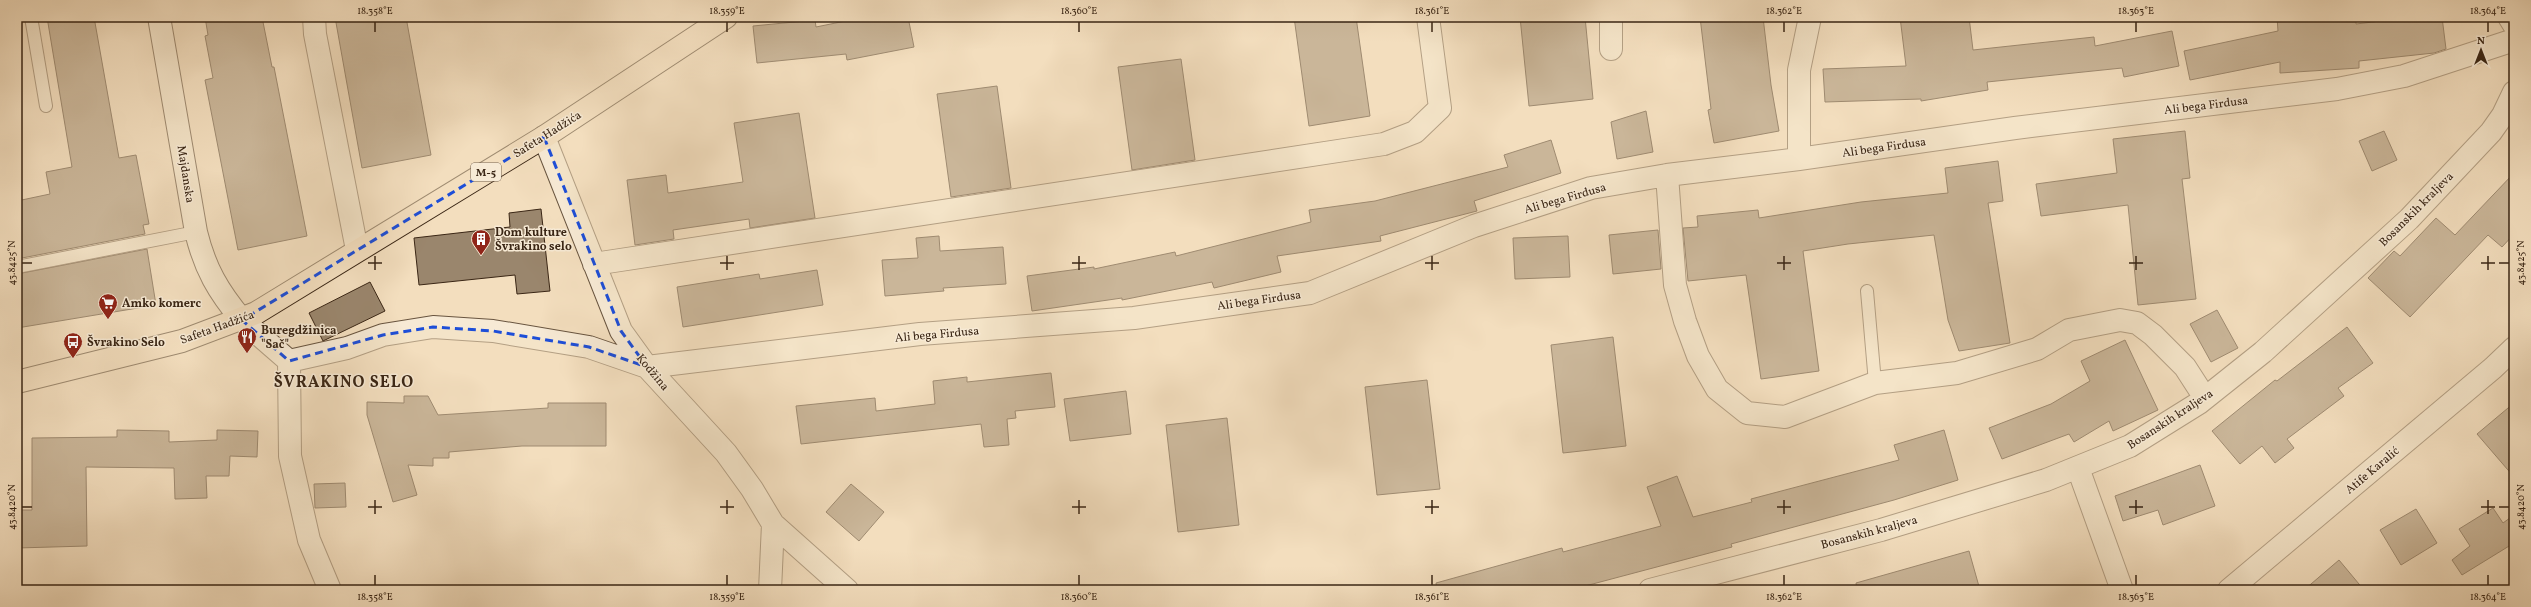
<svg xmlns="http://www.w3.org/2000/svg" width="2531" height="607" viewBox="0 0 2531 607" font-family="Vollkorn,serif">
  <rect width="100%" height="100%" fill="#f3debe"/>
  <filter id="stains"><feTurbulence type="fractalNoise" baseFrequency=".005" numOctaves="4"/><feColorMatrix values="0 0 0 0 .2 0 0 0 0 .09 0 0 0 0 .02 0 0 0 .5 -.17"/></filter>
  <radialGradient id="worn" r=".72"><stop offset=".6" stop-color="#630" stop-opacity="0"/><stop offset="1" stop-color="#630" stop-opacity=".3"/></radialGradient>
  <path fill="#9a866d" stroke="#3a2615" d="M 47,17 L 94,17 L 119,158 L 136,155 L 149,224 L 143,225 L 145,234 L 17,259 L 17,201 L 50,194 L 46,172 L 72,167 Z
    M 205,17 L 262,17 L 272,67 L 274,67 L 307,236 L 238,250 L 205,80 L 213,78 L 205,36 L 208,35 Z
    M 335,17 L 406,17 L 431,155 L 362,168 Z
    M 865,17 L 908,17 L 914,47 L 847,60 L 846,54 L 757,63 L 753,26 L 815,20 L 816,27 Z
    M 1294,17 L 1356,17 L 1370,116 L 1309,126 Z
    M 1520,17 L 1585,17 L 1593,99 L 1529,106 Z
    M 1700,17 L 1763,17 L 1771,85 L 1779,131 L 1714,143 L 1708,110 L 1711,109 Z
    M 1900,17 L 1969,17 L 1973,50 L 2094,37 L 2095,46 L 2172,31 L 2179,66 L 2124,77 L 2122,68 L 1987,82 L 1988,90 L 1921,101 L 1921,99 L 1825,102 L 1823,69 L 1906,66 Z
    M 2277,17 L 2356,17 L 2356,24 L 2414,17 L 2442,17 L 2446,49 L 2434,53 L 2359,61 L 2359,68 L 2280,73 L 2280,62 L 2190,80 L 2184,51 L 2278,31 Z
    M 1181,59 L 1195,160 L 1132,170 L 1118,67 Z
    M 997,86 L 1011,188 L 951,197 L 937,94 Z
    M 1646,111 L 1653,152 L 1617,159 L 1611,122 Z
    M 799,113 L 815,218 L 750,228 L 749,219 L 673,230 L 674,239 L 635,245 L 627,180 L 666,175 L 668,193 L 743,182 L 734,123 Z
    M 2185,131 L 2190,178 L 2182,179 L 2196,299 L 2138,305 L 2128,205 L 2041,216 L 2036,184 L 2117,173 L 2113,139 Z
    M 2384,131 L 2397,160 L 2372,171 L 2359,141 Z
    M 1551,140 L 1561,173 L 1474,201 L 1477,211 L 1380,236 L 1381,241 L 1277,256 L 1281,272 L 1214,288 L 1212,282 L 1122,300 L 1122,298 L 1032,311 L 1027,276 L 1094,267 L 1094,269 L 1175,252 L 1176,256 L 1311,222 L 1309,210 L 1375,201 L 1508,167 L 1504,155 Z
    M 1998,161 L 2003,201 L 1988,203 L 2010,343 L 1959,351 L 1948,320 L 1934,235 L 1848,244 L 1803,251 L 1819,371 L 1761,379 L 1746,275 L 1688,281 L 1683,228 L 1698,227 L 1697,216 L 1758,210 L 1759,218 L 1861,202 L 1948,193 L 1945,168 Z
    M 2514,173 L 2514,234 L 2502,247 L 2488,235 L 2410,317 L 2368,278 L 2394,251 L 2400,256 L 2436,218 L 2455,235 Z
    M 541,209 L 550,291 L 517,294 L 515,275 L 419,285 L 414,238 L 510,227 L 509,213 Z
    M 1658,230 L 1661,269 L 1613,274 L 1609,235 Z
    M 939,236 L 940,251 L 1003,247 L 1006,284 L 943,288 L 944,291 L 885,296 L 882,260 L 918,258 L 916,238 Z
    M 1568,236 L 1570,277 L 1515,279 L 1513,238 Z
    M 147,249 L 156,305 L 17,328 L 17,274 Z
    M 817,270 L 823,305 L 683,327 L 677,287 L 759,274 L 760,279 Z
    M 370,282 L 385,311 L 323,341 L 309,313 Z
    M 2217,310 L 2238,348 L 2211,362 L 2190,324 Z
    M 2347,327 L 2373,363 L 2338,388 L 2344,396 L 2287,439 L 2294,448 L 2275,463 L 2262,446 L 2240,464 L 2212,431 L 2275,380 L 2277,381 Z
    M 1613,337 L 1626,446 L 1563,453 L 1551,345 Z
    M 2125,340 L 2158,410 L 2113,431 L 2109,421 L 2074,442 L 2069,434 L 2002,459 L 1989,428 L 2051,404 L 2090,381 L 2081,361 Z
    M 1051,373 L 1055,407 L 1015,411 L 1016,418 L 1007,419 L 1009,445 L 984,447 L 981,424 L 801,444 L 796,406 L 875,398 L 876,411 L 935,404 L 933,381 L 967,377 L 967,382 Z
    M 1427,380 L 1440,489 L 1377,495 L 1365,387 Z
    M 1126,391 L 1131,434 L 1070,441 L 1064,399 Z
    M 404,396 L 428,396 L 438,415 L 548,408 L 548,403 L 606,403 L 606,446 L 522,446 L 449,452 L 449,458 L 433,458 L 433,466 L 408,465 L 417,495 L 393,502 L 367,415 L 367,402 L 404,403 Z
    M 2514,403 L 2514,477 L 2477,434 Z
    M 1227,418 L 1239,525 L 1178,532 L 1166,425 Z
    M 117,430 L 169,431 L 169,442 L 217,440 L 217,430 L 258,431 L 257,457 L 230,456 L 229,476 L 206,476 L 207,498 L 175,499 L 174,468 L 86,467 L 87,546 L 17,548 L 17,510 L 32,510 L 32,438 L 117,437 Z
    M 1944,430 L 1958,480 L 1894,500 L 1731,544 L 1732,547 L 1570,590 L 1437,590 L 1436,583 L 1562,548 L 1563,552 L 1661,526 L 1647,487 L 1677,476 L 1693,517 L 1752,502 L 1751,499 L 1899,460 L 1894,445 Z
    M 2200,465 L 2215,506 L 2163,525 L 2158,510 L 2123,521 L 2115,496 Z
    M 345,483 L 346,507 L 315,508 L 314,484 Z
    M 851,484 L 884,512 L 859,541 L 826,512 Z
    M 2493,508 L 2503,523 L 2514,515 L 2514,543 L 2462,575 L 2452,560 L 2470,546 L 2459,529 Z
    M 2416,509 L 2437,543 L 2401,565 L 2380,530 Z
    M 1969,551 L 1980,590 L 1857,590 L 1856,583 Z
    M 2339,560 L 2364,590 L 2304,590 Z"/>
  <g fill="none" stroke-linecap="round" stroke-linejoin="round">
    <g stroke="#68543f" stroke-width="14">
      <path id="lane" d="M 31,17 L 46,106
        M 17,267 L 196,232
        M 1867,291 L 1875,383"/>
    </g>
    <g stroke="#68543f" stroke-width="24">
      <path id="street" d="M 314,17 L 315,34 L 357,250
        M 2509,17 L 2514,25
        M 1611,49 L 1611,17
        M 544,137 L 621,331 L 647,367 L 726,453 L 752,489 L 773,524 L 770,590
        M 1799,159 L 1799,70 L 1810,17
        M 1667,175 L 1675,285 L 1685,321 L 1698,356 L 1717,389 L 1747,413 L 1785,417 L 1875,383 L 1957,373 L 2037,349 L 2069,330 L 2120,320 L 2137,323 L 2153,335 L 2185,367 L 2205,398
        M 594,264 L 1384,144 L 1415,132 L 1440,108 L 1428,17
        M 242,320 L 289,361 L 290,456 L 309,540 L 330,590
        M 289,361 L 347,348 L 383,335 L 433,327 L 493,331 L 589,347 L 647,367 L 920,334 L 1134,318 L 1310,293 L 1474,226 L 1591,188 L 1667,175 L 1799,159 L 2015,128 L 2337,89 L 2404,76 L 2514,40
        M 2078,468 L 2122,590
        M 773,524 L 847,590
        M 1650,590 L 1881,530 L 2046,480 L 2130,446 L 2199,403 L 2263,352 L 2409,219 L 2491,132 L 2503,115 L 2514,92
        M 2229,590 L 2493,368 L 2514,348"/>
    </g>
    <g stroke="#3a2615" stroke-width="24">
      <path id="secondary" d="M 159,17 L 196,232 C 205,269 218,291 242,320"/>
    </g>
    <g stroke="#3a2615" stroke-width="24">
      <path id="primary" d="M 17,382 L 182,341 L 256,313 L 544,137 L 726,17"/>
    </g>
    <use href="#lane" stroke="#f7ead5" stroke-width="12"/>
    <use href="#street" stroke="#f7ead5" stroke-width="22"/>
    <use href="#secondary" stroke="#f7ead5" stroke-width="22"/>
    <use href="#primary" stroke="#f3debe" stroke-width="22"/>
  </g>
  <path d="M0 0H2531V607H0ZM 544,137 L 621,331 L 647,367 L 589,347 L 493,331 L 433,327 L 383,335 L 289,361 L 242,320 Z" fill="#f3debe" fill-opacity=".55" fill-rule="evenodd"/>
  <path fill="none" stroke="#1d4ed8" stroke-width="3" stroke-dasharray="8 5" stroke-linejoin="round" d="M 544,137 L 621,331 L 647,367 L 589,347 L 493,331 L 433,327 L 383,335 L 289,361 L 242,320 Z"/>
  <path fill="none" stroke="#3a2615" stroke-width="1.5" d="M 375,22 L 375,32M 727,22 L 727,32M 1079,22 L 1079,32M 1432,22 L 1432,32M 1784,22 L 1784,32M 2136,22 L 2136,32M 2488,22 L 2488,32M 375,256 L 375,270M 727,256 L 727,270M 1079,256 L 1079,270M 1432,256 L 1432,270M 1784,256 L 1784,270M 2136,256 L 2136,270M 2488,256 L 2488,270M 22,263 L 32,263M 368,263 L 382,263M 720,263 L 734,263M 1072,263 L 1086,263M 1425,263 L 1439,263M 1777,263 L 1791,263M 2129,263 L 2143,263M 2481,263 L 2495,263M 2499,263 L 2509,263M 375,500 L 375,514M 727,500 L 727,514M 1079,500 L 1079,514M 1432,500 L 1432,514M 1784,500 L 1784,514M 2136,500 L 2136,514M 2488,500 L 2488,514M 22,507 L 32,507M 368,507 L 382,507M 720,507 L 734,507M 1072,507 L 1086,507M 1425,507 L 1439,507M 1777,507 L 1791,507M 2129,507 L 2143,507M 2481,507 L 2495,507M 2499,507 L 2509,507M 375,575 L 375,585M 727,575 L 727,585M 1079,575 L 1079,585M 1432,575 L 1432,585M 1784,575 L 1784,585M 2136,575 L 2136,585M 2488,575 L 2488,585"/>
  <defs>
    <g id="building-pin" transform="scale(1)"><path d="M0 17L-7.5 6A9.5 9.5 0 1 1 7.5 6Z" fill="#8f2418" stroke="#f7ead5"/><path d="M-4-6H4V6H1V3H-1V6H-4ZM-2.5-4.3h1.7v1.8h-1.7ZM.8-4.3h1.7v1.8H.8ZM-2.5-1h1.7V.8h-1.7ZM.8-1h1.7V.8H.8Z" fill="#fff"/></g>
    <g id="supermarket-pin" transform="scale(1)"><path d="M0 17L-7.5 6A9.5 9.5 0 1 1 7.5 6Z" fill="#8f2418" stroke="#f7ead5"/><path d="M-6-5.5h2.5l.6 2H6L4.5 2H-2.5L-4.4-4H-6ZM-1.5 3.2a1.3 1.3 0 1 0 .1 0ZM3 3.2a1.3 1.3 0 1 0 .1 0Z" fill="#fff"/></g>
    <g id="restaurant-pin" transform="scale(1)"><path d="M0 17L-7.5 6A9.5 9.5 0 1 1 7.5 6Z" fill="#8f2418" stroke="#f7ead5"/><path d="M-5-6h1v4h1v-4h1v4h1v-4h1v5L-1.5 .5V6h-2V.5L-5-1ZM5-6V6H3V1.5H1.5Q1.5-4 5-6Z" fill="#fff"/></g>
    <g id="bus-pin" transform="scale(1)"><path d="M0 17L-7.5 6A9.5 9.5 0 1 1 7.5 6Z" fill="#8f2418" stroke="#f7ead5"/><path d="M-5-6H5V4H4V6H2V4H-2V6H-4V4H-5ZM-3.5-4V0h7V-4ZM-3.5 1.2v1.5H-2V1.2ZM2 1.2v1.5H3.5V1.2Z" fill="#fff"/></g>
  </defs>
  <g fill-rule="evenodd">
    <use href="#building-pin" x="481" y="239"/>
    <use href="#supermarket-pin" x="108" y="303"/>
    <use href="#restaurant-pin" x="247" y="337"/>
    <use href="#bus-pin" x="73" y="342"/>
  </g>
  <g text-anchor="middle" stroke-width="3" stroke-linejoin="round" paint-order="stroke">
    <rect fill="#f7ead5" stroke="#73614f" stroke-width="1" x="471" y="163" width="30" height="18" rx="3"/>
    <g font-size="11" font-weight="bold" fill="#3a2615">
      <text x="486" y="176">M-5</text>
    </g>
    <g font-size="12" fill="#3a2615" stroke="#f7ead5">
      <text transform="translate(2206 105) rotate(-7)" y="4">Ali bega Firdusa</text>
      <text transform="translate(547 134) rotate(-32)" y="4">Safeta Hadžića</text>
      <text transform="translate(1884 147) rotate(-8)" y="4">Ali bega Firdusa</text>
      <text transform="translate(186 174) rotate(81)" y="4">Majdanska</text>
      <text transform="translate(1565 198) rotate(-16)" y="4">Ali bega Firdusa</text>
      <text transform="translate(2416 209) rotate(-45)" y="4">Bosanskih kraljeva</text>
      <text transform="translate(1259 300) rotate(-8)" y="4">Ali bega Firdusa</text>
      <text transform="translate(217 327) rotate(-20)" y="4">Safeta Hadžića</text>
      <text transform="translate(937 334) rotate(-5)" y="4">Ali bega Firdusa</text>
      <text transform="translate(653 372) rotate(50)" y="4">Kodžina</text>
      <text transform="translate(2170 419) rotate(-33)" y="4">Bosanskih kraljeva</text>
      <text transform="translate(2372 470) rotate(-40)" y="4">Atife Karalić</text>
      <text transform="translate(1869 532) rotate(-15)" y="4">Bosanskih kraljeva</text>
    </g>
    <g font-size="12" font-weight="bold" fill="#3a2615" stroke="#f7ead5" text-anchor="start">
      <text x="495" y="236">Dom kulture<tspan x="495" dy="14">Švrakino selo</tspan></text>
      <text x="122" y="307">Amko komerc</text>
      <text x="261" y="334">Buregdžinica<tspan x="261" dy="14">"Sač"</tspan></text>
      <text x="87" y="346">Švrakino Selo</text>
    </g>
    <g font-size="16" font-weight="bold" letter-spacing="1" fill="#3a2615" stroke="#f7ead5">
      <text x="344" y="387">ŠVRAKINO SELO</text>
    </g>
  </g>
  <rect width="2531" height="607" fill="none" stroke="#f3debe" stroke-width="44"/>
  <g transform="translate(2481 50)" stroke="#f7ead5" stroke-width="3" paint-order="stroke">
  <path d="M0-3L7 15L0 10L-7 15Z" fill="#3a2615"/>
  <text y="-6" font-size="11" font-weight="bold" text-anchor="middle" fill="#3a2615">N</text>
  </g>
  <rect x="22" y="22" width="2487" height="563" fill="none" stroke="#3a2615" stroke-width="1.5"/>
  <g font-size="10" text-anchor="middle" fill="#3a2615">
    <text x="375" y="14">18.358°E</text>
    <text x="727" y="14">18.359°E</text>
    <text x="1079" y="14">18.360°E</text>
    <text x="1432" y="14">18.361°E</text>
    <text x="1784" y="14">18.362°E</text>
    <text x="2136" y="14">18.363°E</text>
    <text x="2488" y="14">18.364°E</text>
    <text transform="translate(11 263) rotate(-90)" y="4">43.8425°N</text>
    <text transform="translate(2520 263) rotate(-90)" y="4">43.8425°N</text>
    <text transform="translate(11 507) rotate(-90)" y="4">43.8420°N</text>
    <text transform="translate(2520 507) rotate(-90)" y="4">43.8420°N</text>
    <text x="375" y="600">18.358°E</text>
    <text x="727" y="600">18.359°E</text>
    <text x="1079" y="600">18.360°E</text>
    <text x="1432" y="600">18.361°E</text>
    <text x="1784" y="600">18.362°E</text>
    <text x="2136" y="600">18.363°E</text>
    <text x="2488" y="600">18.364°E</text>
  </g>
  <rect width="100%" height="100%" filter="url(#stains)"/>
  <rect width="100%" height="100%" fill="url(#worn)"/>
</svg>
